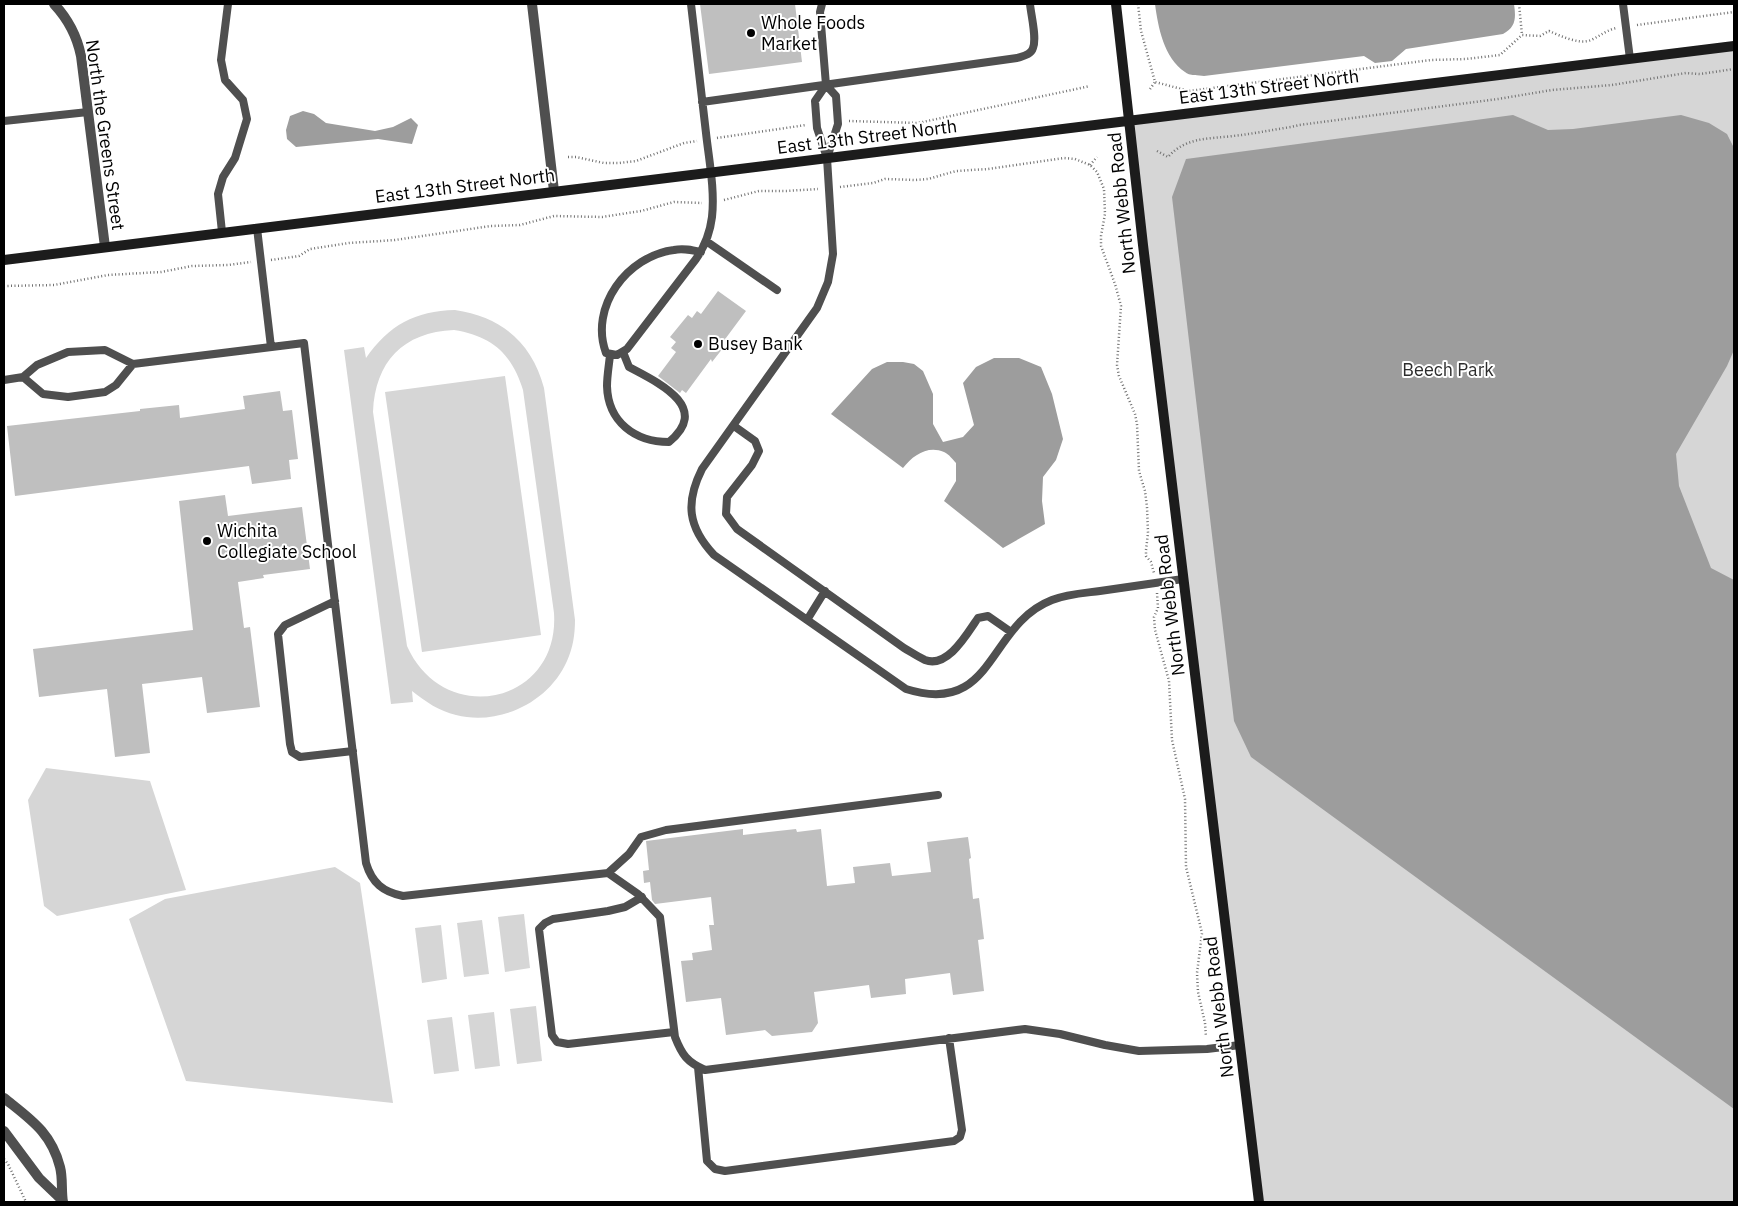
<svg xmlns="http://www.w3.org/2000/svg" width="1738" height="1206" viewBox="0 0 1738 1206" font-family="'IBM Plex Sans',sans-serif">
  <rect width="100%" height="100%" fill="#fff"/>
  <path fill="#d6d6d6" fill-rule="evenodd" d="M 1734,46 L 1734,1202 L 1262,1202 L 1129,121 Z
    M 455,310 C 502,317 532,343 544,388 L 575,620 C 575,634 573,648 567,661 C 549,702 500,726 456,715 C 439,711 426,702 412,691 L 413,702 L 391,704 L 344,350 L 364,347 L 366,358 C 389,325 415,311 455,310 ZM 454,330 C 492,336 512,354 523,390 L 554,613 C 560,704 444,729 407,646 L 373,412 C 375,362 403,332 454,330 Z
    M 505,376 L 541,635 L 422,652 L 385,392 Z
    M 46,768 L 150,781 L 186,890 L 57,916 L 44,906 L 28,800 Z
    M 335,867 L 360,883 L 393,1103 L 186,1081 L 129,919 L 165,899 Z
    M 524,914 L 530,968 L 505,972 L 498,917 Z
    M 482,920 L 489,974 L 464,977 L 457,923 Z
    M 441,925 L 447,979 L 422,983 L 415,928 Z
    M 536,1006 L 542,1061 L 517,1064 L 510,1009 Z
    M 494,1012 L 500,1066 L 475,1069 L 468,1015 Z
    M 452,1017 L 459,1071 L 434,1074 L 427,1020 Z"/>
  <path fill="#9d9d9d" d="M 1155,4 L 1514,4 C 1516,18 1516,27 1503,34 L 1406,49 L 1392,61 L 1375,63 L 1364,56 L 1204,76 C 1199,75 1189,76 1185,72 C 1164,58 1158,27 1155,4 Z
    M 303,111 L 314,114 L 326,123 L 375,131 L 393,127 L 411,118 L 418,125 L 412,144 L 378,139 L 296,147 L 287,139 L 286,130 L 290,116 Z
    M 1513,115 L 1548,130 L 1573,129 L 1681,115 L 1709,123 L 1727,134 L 1734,148 L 1734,350 L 1727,366 L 1676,454 L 1679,486 L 1711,568 L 1734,580 L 1734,1109 L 1251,757 L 1234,721 L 1172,197 L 1186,159 Z
    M 994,358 L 1019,358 L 1041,367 L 1052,394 L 1063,439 L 1056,460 L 1043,477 L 1042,501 L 1045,524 L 1003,548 L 944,501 L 956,481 L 956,463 C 953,460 949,454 944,452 C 928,445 913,455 903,468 L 831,414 L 872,369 L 887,362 L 903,362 L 914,364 L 923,371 L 933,394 L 933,424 L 943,442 L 963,437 L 974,425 L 963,383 L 976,367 Z"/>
  <path fill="#bfbfbf" d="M 700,4 L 795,4 L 802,62 L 709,74 Z
    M 718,291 L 746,311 L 720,346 L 723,348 L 712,362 L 711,359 L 686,393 L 682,390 L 680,393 L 658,376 L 676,352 L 671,348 L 676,342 L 670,337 L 688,315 L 692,318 L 697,311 L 701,314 Z
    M 280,391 L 283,411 L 292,410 L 298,459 L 289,460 L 291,479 L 252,484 L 249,466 L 15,496 L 7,426 L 140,411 L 140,409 L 179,405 L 180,418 L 245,409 L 243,396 Z
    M 225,495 L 228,516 L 302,507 L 310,569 L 263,575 L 264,578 L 238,582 L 244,628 L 250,627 L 260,707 L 207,713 L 202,677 L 142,684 L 150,753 L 115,757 L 107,689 L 39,697 L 33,649 L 193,630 L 179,501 Z
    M 743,829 L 743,835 L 796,829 L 797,832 L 821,829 L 827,886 L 855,883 L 853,867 L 890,863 L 892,876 L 931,872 L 927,842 L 968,837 L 971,858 L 969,859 L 973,899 L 979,898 L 984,939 L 978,940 L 984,991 L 953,995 L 950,973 L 905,979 L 906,994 L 871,998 L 869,985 L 814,992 L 818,1023 L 812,1032 L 772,1036 L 765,1030 L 726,1035 L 721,998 L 686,1002 L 681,961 L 693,960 L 692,953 L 712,950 L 709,925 L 714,925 L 711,897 L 655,904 L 652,900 L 650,882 L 644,883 L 643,871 L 649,870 L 646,841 Z"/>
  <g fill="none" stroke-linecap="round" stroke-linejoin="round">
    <path stroke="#717171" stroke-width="2.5" stroke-dasharray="1 2.5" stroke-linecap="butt" d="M 1138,4 L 1141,31 L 1155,82 L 1189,91 L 1431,60 L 1466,59 L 1500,55 L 1522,35 L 1540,36 L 1549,31 C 1561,36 1579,45 1591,40 C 1600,36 1607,30 1616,28
      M 1519,4 L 1522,35
      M 1637,25 L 1734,12
      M 1150,89 L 1155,82
      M 849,121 L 918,123 L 1090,86
      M 717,138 L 806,125
      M 1157,151 L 1168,157 C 1186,137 1208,139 1233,136 C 1252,134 1271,130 1291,127 L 1299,125 L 1498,99 L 1552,90 L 1612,85 L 1686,73 L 1700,74 L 1734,69
      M 568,157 L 576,157 L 604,163 L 619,163 L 636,161 L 684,143 L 697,141
      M 1090,165 L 1097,157
      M 840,187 L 873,183 L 885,179 L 915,180 L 928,179 L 956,171 L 988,169 L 1064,158 L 1075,159 L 1090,165 L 1097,172 L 1104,189 L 1105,214 L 1101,236 L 1101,246 L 1115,284 L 1121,306 L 1117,365 L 1119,376 L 1135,414 L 1137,424 L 1139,471 L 1145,491 L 1147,507 L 1148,533 L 1146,550 L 1146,556 L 1151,562 L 1154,573
      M 724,200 L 759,191 L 786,191 L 818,189
      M 271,260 L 299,256 L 310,249 L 349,243 L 395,240 L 491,226 L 520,225 L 554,216 L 602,217 L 641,211 L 674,202 L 702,203
      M 4,286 L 54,285 L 108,275 L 161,272 L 192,266 L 228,265 L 251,262
      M 1157,593 L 1158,608 L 1154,617 L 1155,630 L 1169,681 L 1172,740 L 1185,799 L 1186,867 L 1202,933 L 1197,973 L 1198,992 L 1205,1023 L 1206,1037
      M 4,1159 L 8,1164 L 26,1202"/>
    <path stroke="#4f4f4f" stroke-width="8" d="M 691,4 C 696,47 701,90 706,133 C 709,160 715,190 712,217 C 710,233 705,246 696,259 L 627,349 L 617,355 L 606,353 C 589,307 627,256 674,250 C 683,248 692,250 701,252
      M 822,4 L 820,12 L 826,85
      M 1623,4 L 1630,59
      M 702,102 L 1017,58 C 1023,56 1031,55 1033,48 C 1037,38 1031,15 1030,4
      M 4,121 L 88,112
      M 827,158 L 838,124 L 836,96 L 826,85 L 815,101 L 817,128 L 827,158 L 833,254 L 828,282 L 817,308 L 702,469 C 685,503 688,527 714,555 L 906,689 C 995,717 987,625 1052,600 C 1067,594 1085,593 1100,591 C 1128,587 1156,583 1183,579
      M 257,228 L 271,347
      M 222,232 L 218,194 L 223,177 L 235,158 L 247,119 L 243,100 L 225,80 L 221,60 L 228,4
      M 706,241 L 777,290
      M 610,355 C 609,365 607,376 607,386 C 608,422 635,442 669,442 C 712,407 657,382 629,367 L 623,352
      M 133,364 L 116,385 L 105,392 L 68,397 L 43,394 L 23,377 L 37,365 L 68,352 L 105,350 L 133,364 L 304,343 L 366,863 C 372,883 383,892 403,896 L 608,873 L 638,894 L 660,917 L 675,1037 C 682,1055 687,1062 705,1070 L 1025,1029 L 1060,1034 L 1105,1045 L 1139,1051 L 1207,1049 L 1240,1045
      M 4,380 L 23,377
      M 734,426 L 755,441 L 759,451 L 752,465 L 727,497 L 726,514 L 737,529 L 904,648 C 911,652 918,657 925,660 C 948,669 968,632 978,618 L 988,616 L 1011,632
      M 335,601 L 285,625 L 278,634 L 290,744 L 292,752 L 300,757 L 353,751
      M 807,620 L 825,591
      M 608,873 L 629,854 L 641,837 L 666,830 L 938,795
      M 642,897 L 625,907 L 608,911 L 553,919 L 545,923 L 539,929 L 552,1035 L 557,1042 L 568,1044 L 674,1032
      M 698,1067 L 707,1161 L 715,1169 L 725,1171 L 954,1141 L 960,1137 L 962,1130 L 949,1038"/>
    <path stroke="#4f4f4f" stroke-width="10" d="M 54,4 C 68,19 77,36 81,56 L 105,247
      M 532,4 L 554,191
      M 4,1098 C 30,1119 51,1132 60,1167 C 63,1178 61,1191 63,1202
      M 4,1131 L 39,1178 L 63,1201"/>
    <path stroke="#1c1c1c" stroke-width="10" d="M 1116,4 L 1143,245 L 1259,1202
      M 4,260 L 1734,46"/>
  </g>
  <g fill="#000" stroke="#fff" stroke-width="2">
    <circle cx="751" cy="33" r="5"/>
    <circle cx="698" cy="344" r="5"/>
    <circle cx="207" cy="541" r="5"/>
  </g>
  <g text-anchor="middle" stroke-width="4" stroke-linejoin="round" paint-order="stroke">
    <g font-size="18" fill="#000" stroke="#fff" text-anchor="start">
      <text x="761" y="29">Whole Foods<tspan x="761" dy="21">Market</tspan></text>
      <text x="708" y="350">Busey Bank</text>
      <text x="217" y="537">Wichita<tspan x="217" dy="21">Collegiate School</tspan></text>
    </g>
    <g font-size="18" fill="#000" stroke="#fff">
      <text transform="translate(1269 87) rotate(-7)" y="6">East 13th Street North</text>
      <text transform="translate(105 135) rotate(82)" y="6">North the Greens Street</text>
      <text transform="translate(867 137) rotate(-7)" y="6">East 13th Street North</text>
      <text transform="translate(465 186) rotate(-7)" y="6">East 13th Street North</text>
      <text transform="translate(1122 203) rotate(-96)" y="6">North Webb Road</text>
      <text transform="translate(1170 605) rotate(-97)" y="6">North Webb Road</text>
      <text transform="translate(1219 1007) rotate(-97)" y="6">North Webb Road</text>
    </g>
    <g font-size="18" fill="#2d2d2d" stroke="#fff">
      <text x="1448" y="376">Beech Park</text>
    </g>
  </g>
  <rect width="1738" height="1206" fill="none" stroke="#000000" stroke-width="10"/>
</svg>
